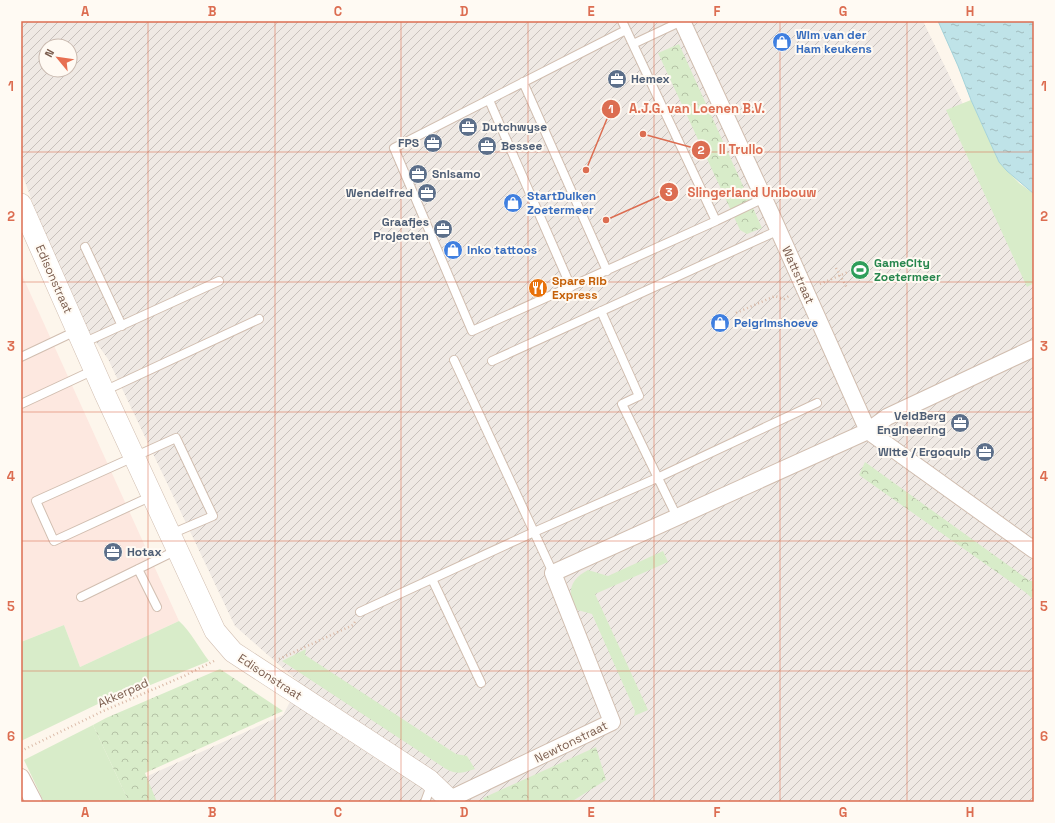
<svg xmlns="http://www.w3.org/2000/svg" width="1055" height="823" viewBox="0 0 1055 823" font-family="'Space Grotesk',sans-serif">
  <defs>
    <pattern id="industrial-furrows" width="10" height="10" patternUnits="userSpaceOnUse"><rect width="10" height="10" fill="#efe9e4"/><path d="M-1 1l2-2M0 10L10 0M9 11l2-2" fill="none" stroke="#c7c0bb"/></pattern>
    <pattern id="forest-crowns" width="20" height="18" patternUnits="userSpaceOnUse"><rect width="20" height="18" fill="#d8ecc9"/><path d="M2 6a3 3 0 1 1 6 0M12 15a3 3 0 1 1 6 0" fill="none" stroke="#b4c2a5"/></pattern>
    <pattern id="water-ripples" width="26" height="14" patternUnits="userSpaceOnUse"><rect width="26" height="14" fill="#bfe3e8"/><path d="M2 4q2-2 4 0t4 0M15 11q2-2 4 0t4 0" fill="none" stroke="#a0bbbe"/></pattern>
  </defs>
  <rect width="100%" height="100%" fill="#fdf6ec"/>
  <path fill="#fde8e0" d="M 21,273 L 179,621 L 80,667 L 64,625 L 21,642 Z"/>
  <path fill="url(#industrial-furrows)" fill-rule="evenodd" d="M 21,21 L 923,21 L 1034,252 L 1034,802 L 90,802 L 283,715 L 300,683 L 235,626 L 108,359 L 85,327 L 44,234 L 21,171 ZM 46,46 L 70,46 L 70,70 L 46,70 Z"/>
  <path fill="#d8ecc9" d="M 971,100 L 999,162 L 1019,183 L 1034,194 L 1034,283 L 1027,287 L 946,110 Z
    M 663,551 L 668,562 L 595,594 L 648,710 L 634,716 L 635,711 L 592,614 L 574,609 C 567,590 571,579 588,570 L 608,576 Z
    M 179,621 C 191,632 199,648 209,661 L 148,686 L 102,702 L 21,741 L 21,642 L 64,625 L 80,667 Z
    M 306,649 L 305,655 L 456,754 L 467,756 L 475,769 C 462,773 458,775 446,769 L 282,661 Z
    M 93,725 L 129,802 L 44,802 L 24,760 Z"/>
  <path fill="url(#forest-crowns)" d="M 679,44 L 762,228 L 747,234 L 740,230 L 658,53 Z
    M 865,462 L 1030,581 L 1034,581 L 1034,600 L 1025,592 L 859,475 Z
    M 220,669 L 283,711 L 145,773 L 157,802 L 129,802 L 93,725 L 106,718 Z
    M 596,747 L 606,780 L 571,802 L 485,802 L 483,798 Z"/>
  <path fill="url(#water-ripples)" stroke="#a5d3da" d="M 938,21 L 1034,21 L 1034,194 L 1007,171 L 999,162 L 971,100 L 958,66 Z"/>
  <g fill="none" stroke-linecap="round" stroke-linejoin="round">
    <g stroke="#d1beb0" stroke-width="10">
      <path id="service" d="M 622,21 L 716,221 L 764,198
        M 626,30 L 394,148 L 472,331 L 716,221
        M 633,44 L 682,21
        M 523,82 L 607,271
        M 489,100 L 571,287
        M 85,247 L 122,326
        M 601,311 L 639,396 L 622,404 L 677,517
        M 83,343 L 219,281
        M 21,357 L 76,331
        M 454,360 L 534,532 L 657,478 L 817,403
        M 492,361 L 779,230
        M 104,391 L 259,319
        M 21,404 L 94,370
        M 152,496 L 54,541 L 36,501 L 176,438 L 213,516 L 171,534
        M 138,569 L 157,607
        M 432,579 L 481,683
        M 81,597 L 177,550
        M 360,612 L 534,532 L 553,573
        M 425,802 L 432,783"/>
    </g>
    <g stroke="#d1beb0" stroke-width="18">
      <path id="minor" d="M 682,21 L 773,218 L 868,431 L 1034,550
        M 21,777 L 34,802
        M 450,799 L 612,722 L 553,573 L 868,431 L 887,417 L 1034,348"/>
    </g>
    <g stroke="#d1beb0" stroke-width="22">
      <path id="tertiary" d="M 21,204 L 105,394 L 215,631 L 233,652 L 429,780 L 452,802"/>
    </g>
    <path stroke="#d9b8a5" stroke-width="2.5" stroke-dasharray="1 3" stroke-linecap="butt" d="M 836,268 L 847,288
      M 820,284 L 848,272
      M 736,313 L 775,296 L 784,299 L 789,296
      M 279,659 L 353,625 L 355,622
      M 21,751 L 101,712 L 184,676 L 216,660"/>
    <use href="#service" stroke="#fff" stroke-width="8"/>
    <use href="#minor" stroke="#fff" stroke-width="16"/>
    <use href="#tertiary" stroke="#fff" stroke-width="21"/>
  </g>
  <path fill="none" stroke="#dc6d51" stroke-width="1" stroke-opacity="0.55" d="M 148,21 L 148,802M 275,21 L 275,802M 401,21 L 401,802M 528,21 L 528,802M 654,21 L 654,802M 780,21 L 780,802M 907,21 L 907,802M 21,152 L 1034,152M 21,282 L 1034,282M 21,412 L 1034,412M 21,541 L 1034,541M 21,671 L 1034,671"/>
  <defs>
    <g id="shop-disc" transform="scale(1)"><circle r="9.5" fill="#3f7fe0" stroke="#fffaf3"/><path d="M-5-2.5h2.3a2.7 3.5 0 0 1 5.4 0H5L5.5 6h-11ZM-1.5-2.5h3a1.5 2.3 0 0 0-3 0Z" fill="#fff"/></g>
    <g id="office-disc" transform="scale(1)"><circle r="9.5" fill="#5c6f8a" stroke="#fffaf3"/><path d="M-6-3h4V-5.5h4V-3h4V5H-6ZM-1-4.5V-3h2v-1.5ZM-6 0V1H6V0Z" fill="#fff"/></g>
    <g id="stadium-disc" transform="scale(1)"><circle r="9.5" fill="#2e9e5b" stroke="#fffaf3"/><path d="M0-5a6.5 5 0 1 0 0 10a6.5 5 0 1 0 0-10ZM-3.5-1.8h7v3.6h-7Z" fill="#fff"/></g>
    <g id="restaurant-disc" transform="scale(1)"><circle r="9.5" fill="#e8710a" stroke="#fffaf3"/><path d="M-5-6h1v4h1v-4h1v4h1v-4h1v5L-1.5 .5V6h-2V.5L-5-1ZM5-6V6H3V1.5H1.5Q1.5-4 5-6Z" fill="#fff"/></g>
  </defs>
  <g fill-rule="evenodd">
    <use href="#shop-disc" x="782" y="42"/>
    <use href="#office-disc" x="617" y="79"/>
    <use href="#office-disc" x="468" y="127"/>
    <use href="#office-disc" x="433" y="143"/>
    <use href="#office-disc" x="487" y="146"/>
    <use href="#office-disc" x="418" y="174"/>
    <use href="#office-disc" x="427" y="193"/>
    <use href="#shop-disc" x="513" y="203"/>
    <use href="#office-disc" x="443" y="229"/>
    <use href="#shop-disc" x="453" y="250"/>
    <use href="#stadium-disc" x="860" y="270"/>
    <use href="#restaurant-disc" x="538" y="288"/>
    <use href="#shop-disc" x="720" y="323"/>
    <use href="#office-disc" x="960" y="423"/>
    <use href="#office-disc" x="985" y="452"/>
    <use href="#office-disc" x="113" y="552"/>
  </g>
  <g text-anchor="middle" stroke-width="4" stroke-linejoin="round" paint-order="stroke">
    <g font-size="12" font-weight="bold" fill="#366cbe" stroke="#fffaf3" text-anchor="start">
      <text x="796" y="39">Wim van der<tspan x="796" dy="14">Ham keukens</tspan></text>
      <text x="527" y="200">StartDuiken<tspan x="527" dy="14">Zoetermeer</tspan></text>
      <text x="467" y="254">Inko tattoos</text>
      <text x="734" y="327">Pelgrimshoeve</text>
    </g>
    <g font-size="12" font-weight="bold" fill="#4e5e75" stroke="#fffaf3" text-anchor="start">
      <text x="631" y="83">Hemex</text>
      <text x="482" y="131">Dutchwyse</text>
      <text x="419" y="147" text-anchor="end">FPS</text>
      <text x="501" y="150">Bessee</text>
      <text x="432" y="178">Snisamo</text>
      <text x="413" y="197" text-anchor="end">Wendelfred</text>
      <text x="429" y="226" text-anchor="end">Graafjes<tspan x="429" dy="14">Projecten</tspan></text>
      <text x="946" y="420" text-anchor="end">VeldBerg<tspan x="946" dy="14">Engineering</tspan></text>
      <text x="971" y="456" text-anchor="end">Witte / Ergoquip</text>
      <text x="127" y="556">Hotax</text>
    </g>
    <g font-size="12" font-weight="bold" fill="#27864d" stroke="#fffaf3" text-anchor="start">
      <text x="874" y="267">GameCity<tspan x="874" dy="14">Zoetermeer</tspan></text>
    </g>
    <g font-size="12" fill="#7a5c4d" stroke="#fffaf3">
      <text transform="translate(798 275) rotate(66)" y="4">Wattstraat</text>
      <text transform="translate(54 279) rotate(66)" y="4">Edisonstraat</text>
      <text transform="translate(270 677) rotate(33)" y="4">Edisonstraat</text>
      <text transform="translate(123 693) rotate(-24)" y="4">Akkerpad</text>
      <text transform="translate(571 742) rotate(-26)" y="4">Newtonstraat</text>
    </g>
    <g font-size="12" font-weight="bold" fill="#c56008" stroke="#fffaf3" text-anchor="start">
      <text x="552" y="285">Spare Rib<tspan x="552" dy="14">Express</tspan></text>
    </g>
  </g>
  <path fill="none" stroke="#dc6d51" stroke-width="1.5" d="M586 170L611 109M643 134L701 150M606 220L669 192"/>
  <g fill="#dc6d51" stroke="#fffaf3" stroke-width="1.5">
    <circle cx="586" cy="170" r="4"/>
    <circle cx="643" cy="134" r="4"/>
    <circle cx="606" cy="220" r="4"/>
    <circle cx="611" cy="109" r="10"/>
    <circle cx="701" cy="150" r="10"/>
    <circle cx="669" cy="192" r="10"/>
  </g>
  <g font-size="12" text-anchor="middle" font-weight="bold" fill="#fff">
    <text x="611" y="113">1</text>
    <text x="701" y="154">2</text>
    <text x="669" y="196">3</text>
  </g>
  <g font-size="13" text-anchor="middle" font-weight="bold" fill="#dc6d51" stroke="#fffaf3" stroke-width="4" stroke-linejoin="round" paint-order="stroke">
    <text x="697" y="113">A.J.G. van Loenen B.V.</text>
    <text x="741" y="154">Il Trullo</text>
    <text x="752" y="197">Slingerland Unibouw</text>
  </g>
  <rect width="1055" height="823" fill="none" stroke="#fffaf3" stroke-width="44"/>
  <g transform="translate(58 58) rotate(299)"><circle r="19" fill="#fffaf3" stroke="#cabbb1"/>
  <path d="M0-3L7 15L0 10L-7 15Z" fill="#e76f51"/>
  <text y="-6" font-size="11" font-weight="bold" text-anchor="middle" fill="#7a5c4d">N</text>
  </g>
  <rect x="22" y="22" width="1011" height="779" fill="none" stroke="#dc6d51" stroke-width="1.5"/>
  <g font-size="13" text-anchor="middle" font-weight="bold" fill="#dc6d51">
    <text x="85" y="16">A</text>
    <text x="212" y="16">B</text>
    <text x="338" y="16">C</text>
    <text x="464" y="16">D</text>
    <text x="591" y="16">E</text>
    <text x="717" y="16">F</text>
    <text x="843" y="16">G</text>
    <text x="970" y="16">H</text>
    <text x="11" y="91">1</text>
    <text x="1044" y="91">1</text>
    <text x="11" y="221">2</text>
    <text x="1044" y="221">2</text>
    <text x="11" y="351">3</text>
    <text x="1044" y="351">3</text>
    <text x="11" y="481">4</text>
    <text x="1044" y="481">4</text>
    <text x="11" y="611">5</text>
    <text x="1044" y="611">5</text>
    <text x="11" y="741">6</text>
    <text x="1044" y="741">6</text>
    <text x="85" y="817">A</text>
    <text x="212" y="817">B</text>
    <text x="338" y="817">C</text>
    <text x="464" y="817">D</text>
    <text x="591" y="817">E</text>
    <text x="717" y="817">F</text>
    <text x="843" y="817">G</text>
    <text x="970" y="817">H</text>
  </g>
</svg>
